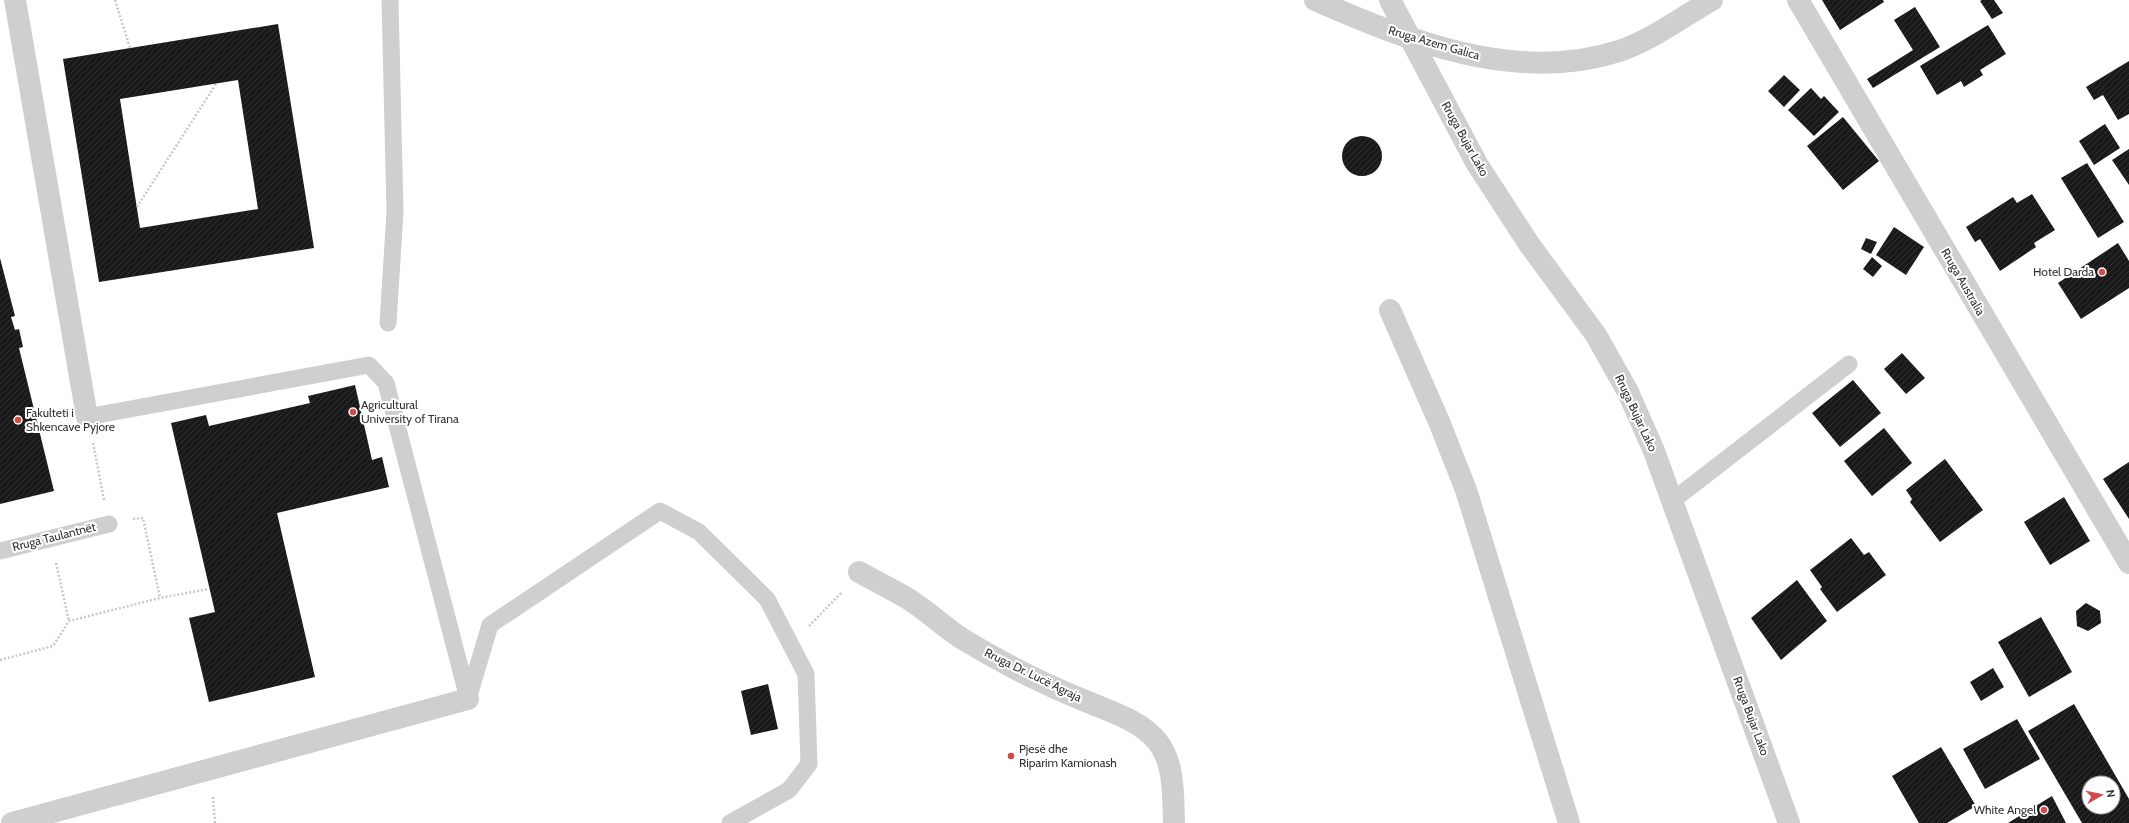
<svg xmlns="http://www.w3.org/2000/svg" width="2129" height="823" viewBox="0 0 2129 823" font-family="Cabin,sans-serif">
  <defs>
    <pattern id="building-hatch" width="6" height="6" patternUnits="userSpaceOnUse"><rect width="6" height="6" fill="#191919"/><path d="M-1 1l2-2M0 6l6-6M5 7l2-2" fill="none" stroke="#323232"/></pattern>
  </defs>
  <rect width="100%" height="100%" fill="#fff"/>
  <path fill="url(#building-hatch)" fill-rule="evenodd" d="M 1822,0 L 1883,0 L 1884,2 L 1840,30 Z
    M 1982,0 L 1994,0 L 2003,13 L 1992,19 L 1980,1 Z
    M 1915,7 L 1940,47 L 1873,88 L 1867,79 L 1913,50 L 1894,20 Z
    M 278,24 L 314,248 L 99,282 L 63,59 ZM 238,80 L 258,209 L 140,228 L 120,99 Z
    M 1988,25 L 2006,54 L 1980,70 L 1983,75 L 1964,87 L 1961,81 L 1937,95 L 1920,66 Z
    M 2129,61 L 2129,114 L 2118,120 L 2103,95 L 2094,100 L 2086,87 Z
    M 1784,75 L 1800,90 L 1784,107 L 1768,91 Z
    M 1811,88 L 1821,99 L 1824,96 L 1839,112 L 1814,136 L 1788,110 Z
    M 1843,117 L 1879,161 L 1843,190 L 1807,146 Z
    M 2105,124 L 2120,148 L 2094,165 L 2079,141 Z
    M1342 156a20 20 0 1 1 40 0a20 20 0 1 1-40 0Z
    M 2129,149 L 2129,185 L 2112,160 Z
    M 2087,163 L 2124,222 L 2098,238 L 2061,178 Z
    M 2032,194 L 2055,230 L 2034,243 L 2036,247 L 2000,271 L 1980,239 L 1975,242 L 1966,227 L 2013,197 L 2017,203 Z
    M 1894,227 L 1924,247 L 1906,275 L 1876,255 Z
    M 1866,238 L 1877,242 L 1871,254 L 1861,249 Z
    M 2118,243 L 2129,261 L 2129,288 L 2081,319 L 2058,283 Z
    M 1872,257 L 1882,266 L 1873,277 L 1863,269 Z
    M 0,258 L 15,316 L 11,317 L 15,330 L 19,329 L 23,347 L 19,348 L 54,491 L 0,504 Z
    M 1902,353 L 1925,378 L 1906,394 L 1884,369 Z
    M 1853,380 L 1881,413 L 1840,447 L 1812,413 Z
    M 355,385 L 372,460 L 382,457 L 389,487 L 277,513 L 315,677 L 209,702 L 189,618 L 215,612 L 171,423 L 206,415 L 209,426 L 310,403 L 308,396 Z
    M 1884,428 L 1912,463 L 1872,496 L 1844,461 Z
    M 1945,459 L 1983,510 L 1940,542 L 1910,502 L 1912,499 L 1906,490 Z
    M 2129,462 L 2129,519 L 2103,479 Z
    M 2064,497 L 2090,541 L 2050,565 L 2024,522 Z
    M 1851,538 L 1864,555 L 1869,552 L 1886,575 L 1837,612 L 1820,589 L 1822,587 L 1810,570 Z
    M 1797,580 L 1827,621 L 1781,660 L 1751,618 Z
    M 2086,603 L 2100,611 L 2101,623 L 2088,631 L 2077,626 L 2076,611 Z
    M 2041,617 L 2072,672 L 2029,697 L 1998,642 Z
    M 1993,668 L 2004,687 L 1981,701 L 1970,682 Z
    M 768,684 L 778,729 L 751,735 L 741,691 Z
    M 2074,704 L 2129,799 L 2129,823 L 2082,823 L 2028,731 ZM 2089,783 L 2113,783 L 2113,807 L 2089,807 Z
    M 2017,719 L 2040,759 L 1985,789 L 1963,749 Z
    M 1941,747 L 1976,806 L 1947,823 L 1919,823 L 1892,776 Z
    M 2052,796 L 2066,823 L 2008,823 Z"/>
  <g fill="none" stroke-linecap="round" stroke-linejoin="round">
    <path stroke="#c9c9c9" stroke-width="2.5" stroke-dasharray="2 2" stroke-linecap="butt" d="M 115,0 L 130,48
      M 137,207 L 216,84
      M 93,443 L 104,500
      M 133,519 L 143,518 L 160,598
      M 56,563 L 69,621
      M 809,626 L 842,592
      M 0,660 L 53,646 L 69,621 L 160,598 L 208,589
      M 213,797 L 215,823"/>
    <path stroke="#cfcfcf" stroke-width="17" d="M 388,323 L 395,212 L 390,0
      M 87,417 L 369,365 L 386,383 L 468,698
      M 1672,501 L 1849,364
      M 0,551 L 109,524
      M 468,699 L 490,625 L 660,511 L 699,532 L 767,599 L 806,674 L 809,764 L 789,790 L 730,823"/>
    <path stroke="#cfcfcf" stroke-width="22" d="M 15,0 L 87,417
      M 1315,0 C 1408,41 1517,84 1619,51 C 1652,40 1682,17 1712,0
      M 1390,0 L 1477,164 L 1529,244 L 1596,335 L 1628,392 L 1654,451 L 1789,823
      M 1798,0 L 2129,563
      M 1390,310 L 1440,424 L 1466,490 L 1569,823
      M 859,572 C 875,581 892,589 907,598 C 926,610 943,626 961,638 C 1000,662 1041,683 1083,700 C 1107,710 1140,720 1157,741 C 1175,763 1173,797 1174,823
      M 12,823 L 468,699"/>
  </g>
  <g fill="#d34a4b" stroke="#fff" stroke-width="1.5">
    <circle cx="2102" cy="272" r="4"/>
    <circle cx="353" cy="412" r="4"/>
    <circle cx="18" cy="420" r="4"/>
    <circle cx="1011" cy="756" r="4"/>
    <circle cx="2044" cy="810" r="4"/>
  </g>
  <g text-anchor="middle" stroke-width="4" stroke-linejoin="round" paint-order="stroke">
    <g font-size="12" fill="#323232" stroke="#fff">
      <text transform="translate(1434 43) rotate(16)" y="4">Rruga Azem Galica</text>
      <text transform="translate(1465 139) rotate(61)" y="4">Rruga Bujar Lako</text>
      <text transform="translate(1963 282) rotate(60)" y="4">Rruga Australia</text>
      <text transform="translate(1636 413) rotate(65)" y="4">Rruga Bujar Lako</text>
      <text transform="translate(54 537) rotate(-14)" y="4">Rruga Taulantnët</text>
      <text transform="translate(1033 675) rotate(26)" y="4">Rruga Dr. Lucë Agraja</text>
      <text transform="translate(1751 716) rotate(70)" y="4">Rruga Bujar Lako</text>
    </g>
    <g font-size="12" fill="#323232" stroke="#fff" text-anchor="start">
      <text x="2094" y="276" text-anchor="end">Hotel Darda</text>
      <text x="361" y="409">Agricultural<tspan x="361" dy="14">University of Tirana</tspan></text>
      <text x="26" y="417">Fakulteti i<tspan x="26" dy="14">Shkencave Pyjore</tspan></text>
      <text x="1019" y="753">Pjesë dhe<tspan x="1019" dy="14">Riparim Kamionash</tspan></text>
      <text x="2036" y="814" text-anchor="end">White Angel</text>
    </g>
  </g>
  <g transform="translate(2101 795) rotate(81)"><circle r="19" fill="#ffffff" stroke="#adadad"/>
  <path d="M0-3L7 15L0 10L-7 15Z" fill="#d34a4b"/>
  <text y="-6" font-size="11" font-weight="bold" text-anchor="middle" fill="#323232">N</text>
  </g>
</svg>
